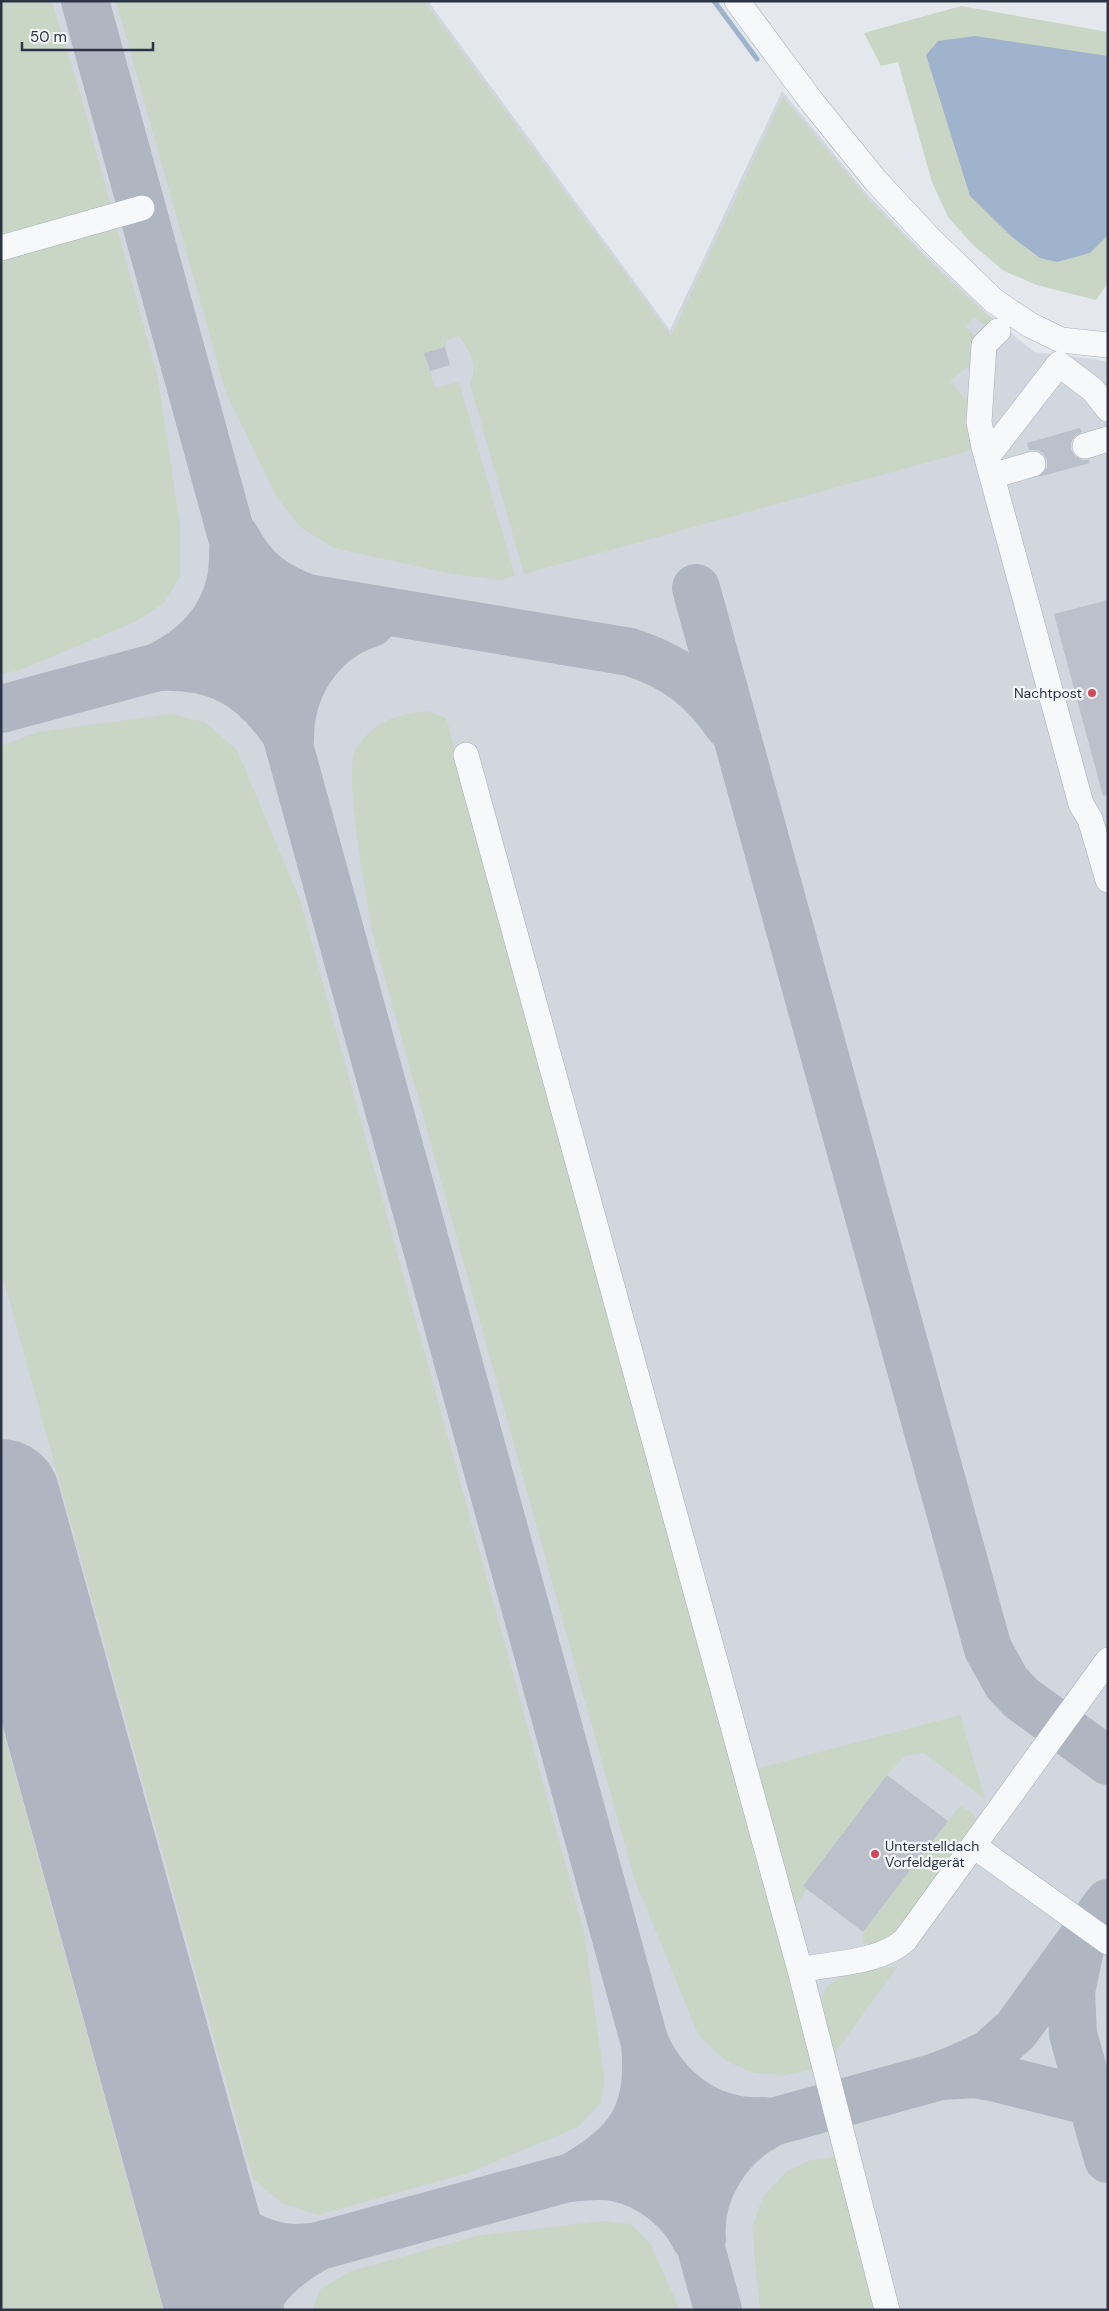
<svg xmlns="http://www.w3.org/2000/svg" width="1109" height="2311" viewBox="0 0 1109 2311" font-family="'DM Sans',sans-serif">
  <rect width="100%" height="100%" fill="#e4e7ec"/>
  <path fill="#d2d6de" d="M 1,1 L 428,1 L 670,330 L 782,91 L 867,194 L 920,249 L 987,313 L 1034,352 L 1094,359 L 1108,362 L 1108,2310 L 1,2310 Z"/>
  <path fill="#c9d6c5" d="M 1,1 L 51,1 L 52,3 L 80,93 L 158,378 L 180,526 L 180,577 L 164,603 L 135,622 L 20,670 L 1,674 Z
    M 116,1 L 424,1 L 671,336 L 783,97 L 866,197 L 935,267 L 998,325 L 992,332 L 974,316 L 966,327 L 979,340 L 979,358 L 950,381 L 966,400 L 976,392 L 979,448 L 524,574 L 470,384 C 478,365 470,352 459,336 L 447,340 L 445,347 L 424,353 L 435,388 L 459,382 L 515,576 L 500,580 L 452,574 L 334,548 L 300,527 L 276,496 L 226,393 Z
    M 961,6 L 1108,32 L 1108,283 L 1096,300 L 1037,285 L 1004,271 L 973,245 L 948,217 L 932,182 L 898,62 L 881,66 L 864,33 Z
    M 427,711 L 446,718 L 817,2069 L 785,2075 L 754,2073 L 726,2061 L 699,2036 L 634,1878 L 373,935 C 368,903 342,773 356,749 C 373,722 396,714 427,711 Z
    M 171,714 L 205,722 L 237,750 L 300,900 L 584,1932 L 604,2078 L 601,2103 L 578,2127 L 471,2172 L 318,2215 L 282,2203 L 253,2179 L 1,1271 L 1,746 L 38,732 Z
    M 960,1715 L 985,1799 L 924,1753 L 905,1756 L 887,1775 L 803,1886 L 807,1889 L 793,1910 L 752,1770 Z
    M 1,1723 L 163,2310 L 1,2310 Z
    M 960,1806 L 971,1812 L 977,1820 L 900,1932 L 887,1941 L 867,1946 L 862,1942 L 863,1932 Z
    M 898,1966 L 833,2056 C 829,2040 818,2011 822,1996 C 828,1972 878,1970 898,1966 Z
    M 835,2157 L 877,2310 L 760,2310 L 752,2228 L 763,2197 L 787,2171 L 811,2160 Z
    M 603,2221 L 631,2224 L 650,2243 L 680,2310 L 312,2310 L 321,2289 L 348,2272 L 476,2236 Z"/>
  <path fill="#9fb4cc" d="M 975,36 L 1108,56 L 1108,235 L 1090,253 L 1057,262 L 1040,258 L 1012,237 L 970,196 L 926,55 L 938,41 Z"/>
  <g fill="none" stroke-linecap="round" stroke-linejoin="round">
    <path stroke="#9fb4cc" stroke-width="5" d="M 714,1 L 757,59"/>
    <path stroke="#b0b6c1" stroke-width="48" d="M 85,1 L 718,2310
      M 236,538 C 254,571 273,585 307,598 L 630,652 C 676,667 702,687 729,726
      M 233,551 C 235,606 204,645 157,667 C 214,664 251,683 283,730
      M 696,588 L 988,1649 L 1007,1683 L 1021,1698 L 1108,1761
      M 1,709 L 359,613
      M 290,740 C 289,688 320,639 371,623
      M 1080,1949 L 1071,1992 L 1073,2034 L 1108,2159
      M 943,2076 L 975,2074 L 992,2077 L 1108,2106
      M 182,2154 C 185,2164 188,2174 193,2183 C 214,2218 251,2245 292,2248 C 301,2248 310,2247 319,2246
      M 695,2238 C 682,2210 650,2185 619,2178 C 603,2174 586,2176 570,2178 C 630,2145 652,2113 645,2043 C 666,2090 709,2124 763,2121
      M 702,2239 C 698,2194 726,2147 766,2126
      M 253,2310 C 266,2280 292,2261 319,2246 L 933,2078 L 954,2070 L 989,2054 L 1016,2030 L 1108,1903"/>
    <path stroke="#b0b6c1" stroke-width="118" d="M 1,1498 L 225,2310"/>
  </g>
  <path fill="#bbc0ca" d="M 445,347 L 450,365 L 430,371 L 424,353 Z
    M 1080,428 L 1082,432 L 1075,436 L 1071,442 L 1071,450 L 1076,457 L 1082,460 L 1089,460 L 1090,463 L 1038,477 L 1047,468 L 1047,460 L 1043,453 L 1037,450 L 1029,450 L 1027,443 Z
    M 1108,600 L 1108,795 L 1103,796 L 1054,614 Z
    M 887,1775 L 948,1821 L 863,1932 L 803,1886 Z"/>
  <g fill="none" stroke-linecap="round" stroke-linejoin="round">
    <g stroke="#a9aeb7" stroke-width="26">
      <path id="minor" d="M 737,1 L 812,102 L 876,181 L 931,240 L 994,301 L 1030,325 L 1061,340 L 1108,345
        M 1,248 L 142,208
        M 998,331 L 984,345 L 979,422 L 984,447 L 1081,804 L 1090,819 L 1108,880
        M 1085,446 L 1108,439
        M 987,457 L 1059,364 L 1093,390 L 1108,409
        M 992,476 L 1033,464
        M 466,755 L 800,1970 L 887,2310
        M 974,1846 L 1108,1942
        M 800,1970 C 833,1963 880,1963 905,1940 L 1108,1660"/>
    </g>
    <use href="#minor" stroke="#f7f8fa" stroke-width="25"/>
  </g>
  <g fill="#d1495b" stroke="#f4f6f9" stroke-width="2">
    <circle cx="1092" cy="693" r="5"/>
    <circle cx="875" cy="1854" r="5"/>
  </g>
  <g text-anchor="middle" stroke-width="4.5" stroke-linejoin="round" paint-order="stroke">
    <g font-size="14" fill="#2b3445" stroke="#f4f6f9" text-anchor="end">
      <text x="1082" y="698">Nachtpost</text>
      <text x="885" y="1851" text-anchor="start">Unterstelldach<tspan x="885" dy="16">Vorfeldgerät</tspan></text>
    </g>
  </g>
  <rect width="1109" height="2311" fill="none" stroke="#2b3445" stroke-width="5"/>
  <path d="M22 42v8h131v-8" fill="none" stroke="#2b3445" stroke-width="2.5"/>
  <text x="30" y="42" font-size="15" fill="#2b3445" stroke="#f4f6f9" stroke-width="4" paint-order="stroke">50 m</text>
</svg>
